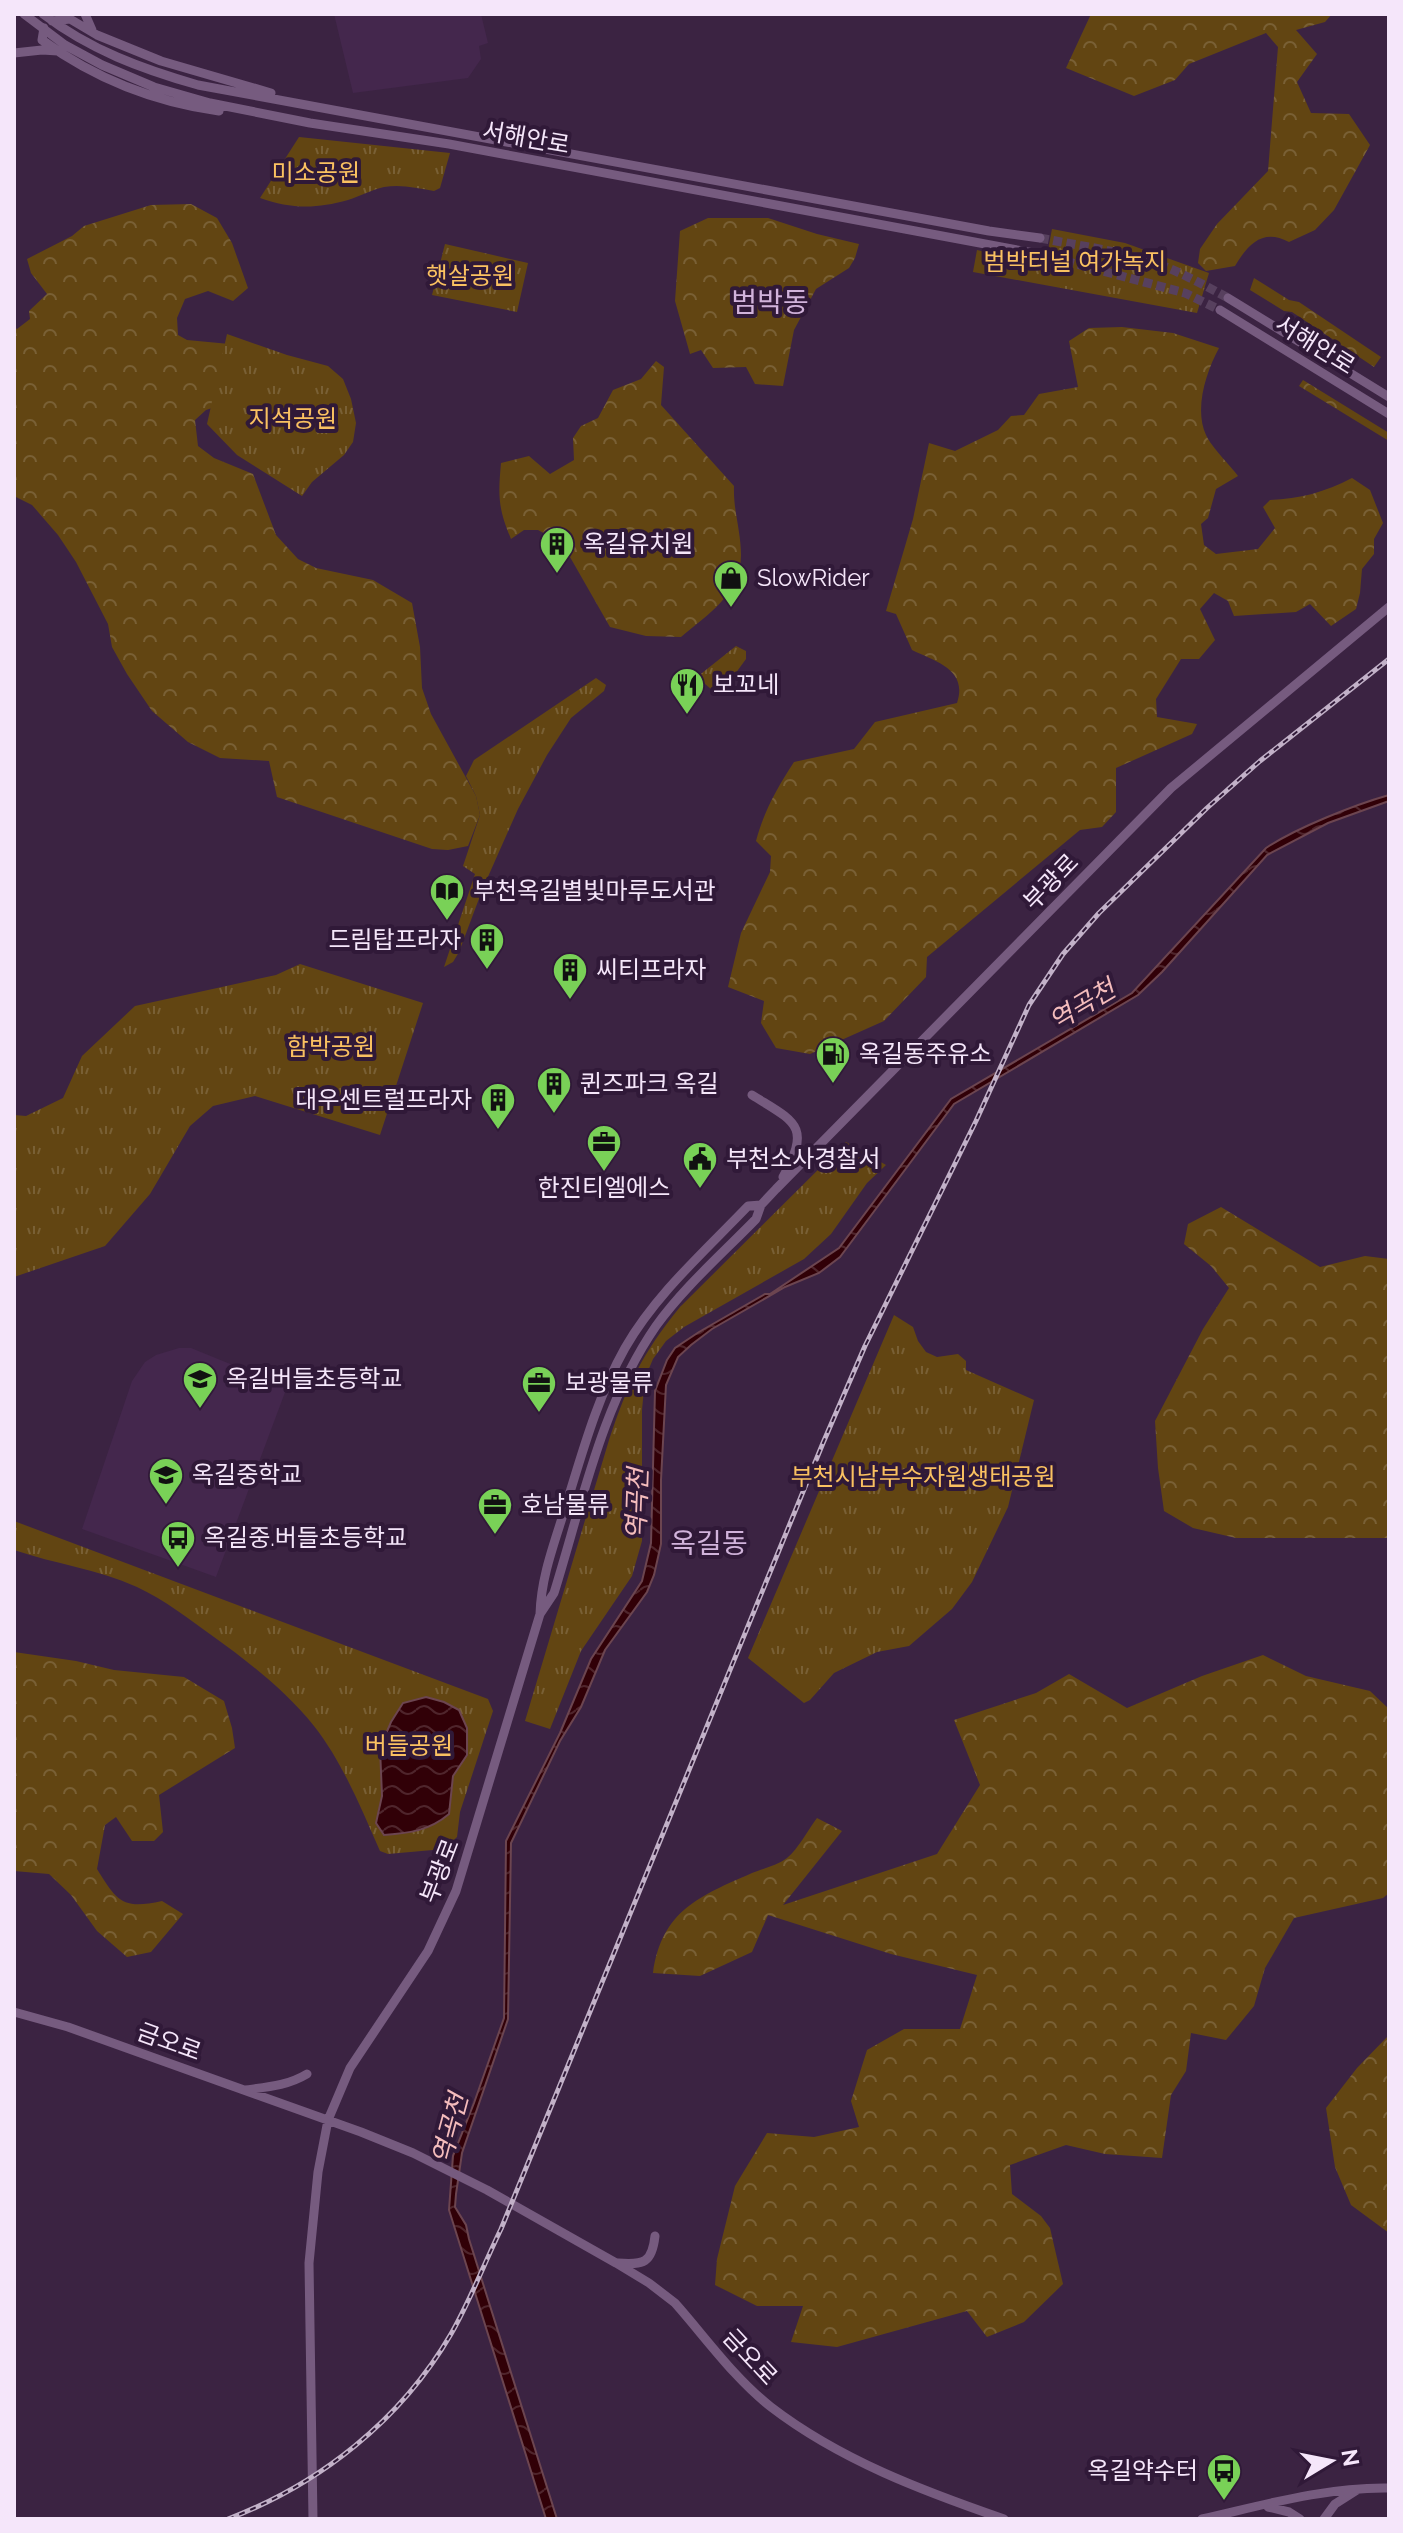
<svg xmlns="http://www.w3.org/2000/svg" width="1403" height="2533" viewBox="0 0 1403 2533" font-family="Raleway,'Noto Sans KR',sans-serif">
  <defs>
    <pattern id="forest-crowns" width="20" height="18" patternUnits="userSpaceOnUse" patternTransform="scale(2)"><rect width="20" height="18" fill="#624512"/><path d="M2 6a3 3 0 1 1 6 0M12 15a3 3 0 1 1 6 0" fill="none" stroke="#796035"/></pattern>
    <pattern id="park-tufts" width="24" height="20" patternUnits="userSpaceOnUse" patternTransform="scale(2)"><rect width="24" height="20" fill="#624512"/><path d="M3 7l-1-3M5 7V3M7 7l1-3M15 17l-1-3M17 17v-4M19 17l1-3" fill="none" stroke="#796035"/></pattern>
    <pattern id="water-waves" width="16" height="10" patternUnits="userSpaceOnUse" patternTransform="scale(2)"><rect width="16" height="10" fill="#310007"/><path d="M0 5q4-4 8 0t8 0" fill="none" stroke="#4f252c"/></pattern>
  </defs>
  <rect width="100%" height="100%" fill="#3b2342"/>
  <path fill="#44274d" d="M 334,14 L 481,14 L 488,43 L 479,46 L 481,59 L 468,78 L 353,93 Z
    M 179,1348 L 191,1348 L 287,1387 L 216,1577 L 82,1529 L 132,1381 L 145,1362 L 156,1355 Z"/>
  <path fill="url(#forest-crowns)" d="M 1091,14 L 1332,14 L 1325,22 L 1296,30 L 1317,54 L 1297,82 L 1311,113 L 1349,114 L 1370,145 L 1334,210 L 1315,230 L 1289,242 C 1263,228 1248,244 1235,266 L 1206,271 L 1198,263 L 1200,249 L 1217,224 L 1268,171 L 1278,47 L 1266,33 L 1189,64 L 1175,80 L 1134,96 L 1066,68 Z
    M 191,204 L 217,218 L 232,243 L 248,288 L 233,301 L 208,291 L 185,299 L 177,318 L 178,335 L 187,340 L 240,345 L 233,401 L 206,410 L 195,420 L 198,446 L 214,458 L 253,474 L 276,535 L 298,559 L 316,568 L 373,580 L 412,603 L 420,647 L 422,688 L 431,714 L 476,796 L 480,815 L 468,846 L 448,850 L 432,849 L 277,797 L 269,761 L 220,758 L 188,742 L 152,711 L 127,674 L 112,647 L 108,624 L 76,562 L 58,535 L 32,505 L 14,496 L 14,327 L 17,329 L 30,319 L 29,311 L 47,294 L 31,273 L 27,259 L 72,236 L 84,226 L 151,205 Z
    M 708,218 L 768,218 L 817,234 L 859,244 L 855,258 L 849,268 L 816,289 L 794,330 L 783,386 L 755,384 L 746,367 L 713,368 L 701,350 L 690,354 L 675,301 L 680,231 Z
    M 1254,278 L 1289,300 L 1299,302 L 1381,357 L 1374,367 L 1292,312 L 1284,311 L 1250,290 Z
    M 1122,327 L 1173,333 L 1219,348 C 1206,372 1194,409 1206,435 C 1212,448 1230,465 1238,476 L 1216,489 L 1208,518 L 1201,524 L 1204,545 L 1216,554 L 1258,549 L 1275,528 L 1263,507 L 1270,500 C 1300,499 1325,492 1352,478 L 1370,490 L 1383,523 L 1374,539 L 1374,554 L 1362,569 L 1360,593 L 1356,609 L 1331,626 L 1310,604 L 1296,612 L 1234,616 L 1228,601 L 1214,593 L 1200,609 L 1215,640 L 1199,659 L 1181,659 L 1156,699 L 1157,717 L 1197,724 L 1192,734 L 1116,768 L 1116,812 L 1102,827 L 1080,830 L 927,957 L 926,977 L 884,1021 L 810,1054 L 776,1048 L 761,1023 L 764,1001 L 728,987 L 741,933 L 770,872 L 771,856 L 756,841 C 764,811 777,788 794,762 L 854,749 L 875,722 L 957,703 C 968,670 937,662 912,650 L 896,614 L 886,611 L 913,519 L 929,443 L 955,451 L 998,430 L 1011,416 L 1024,415 L 1039,394 L 1078,387 L 1069,341 L 1089,328 Z
    M 656,361 L 664,367 L 661,405 L 734,486 C 733,510 741,531 741,555 C 741,594 708,614 681,637 L 646,636 L 610,627 L 562,543 L 538,530 L 524,530 L 511,539 C 498,508 498,496 501,463 L 529,456 L 550,474 L 574,460 L 573,438 L 581,426 L 598,418 L 613,390 L 641,379 Z
    M 1303,380 L 1389,433 L 1389,441 L 1299,386 Z
    M 1221,1207 L 1320,1267 L 1365,1256 L 1389,1259 L 1389,1538 L 1236,1538 L 1193,1528 L 1164,1511 L 1158,1468 L 1155,1421 L 1203,1329 L 1229,1288 L 1211,1266 L 1184,1244 L 1188,1224 Z
    M 14,1652 L 76,1661 L 114,1670 L 184,1677 L 224,1701 L 232,1728 L 235,1748 L 159,1795 L 163,1832 L 154,1841 L 132,1841 L 116,1817 L 105,1825 L 97,1869 C 117,1901 122,1910 162,1901 L 183,1914 L 151,1952 L 127,1957 L 97,1931 L 71,1895 L 49,1874 L 14,1871 Z
    M 1263,1655 L 1306,1676 L 1370,1691 L 1389,1709 L 1389,1893 L 1383,1898 L 1294,1918 L 1265,1968 L 1254,2006 L 1226,2040 L 1191,2033 L 1186,2071 L 1171,2095 L 1162,2158 L 1105,2154 L 1066,2145 L 1010,2165 L 1012,2194 L 1041,2216 L 1050,2228 L 1063,2284 L 1024,2322 L 987,2337 L 967,2311 L 837,2347 L 791,2342 L 803,2306 L 757,2306 L 715,2285 L 717,2259 L 735,2186 L 767,2133 L 814,2137 L 859,2127 L 851,2101 L 867,2050 L 904,2029 L 960,2029 L 977,1975 L 891,1954 L 768,1915 L 752,1952 L 700,1976 L 653,1973 C 662,1910 700,1896 752,1873 C 762,1869 778,1865 787,1858 C 798,1849 808,1830 817,1818 L 842,1831 L 783,1905 L 937,1854 L 980,1785 L 954,1720 L 1036,1693 L 1069,1674 L 1127,1708 L 1202,1676 Z
    M 1389,2035 L 1389,2233 L 1351,2205 L 1335,2167 L 1326,2108 L 1357,2068 Z"/>
  <path fill="url(#park-tufts)" d="M 299,137 L 450,153 L 440,188 L 434,191 C 417,188 401,184 384,187 C 371,190 360,196 348,200 C 316,209 291,209 260,198 Z
    M 1052,229 L 1125,243 L 1209,273 L 1197,313 L 973,272 L 977,250 L 1045,266 Z
    M 445,244 L 528,263 L 517,312 L 432,295 Z
    M 227,334 L 287,355 L 328,366 L 343,379 L 351,399 L 356,423 L 353,442 L 344,455 L 312,482 L 302,496 L 237,455 L 207,424 Z
    M 736,646 L 746,651 L 746,659 L 719,696 L 697,677 Z
    M 596,678 L 606,685 L 604,691 L 571,718 L 547,755 L 518,809 L 483,888 L 459,952 L 453,962 L 444,967 L 475,874 L 463,866 L 480,815 L 476,796 L 466,776 L 474,760 Z
    M 300,964 L 423,1003 L 380,1135 L 255,1096 L 213,1106 L 190,1126 L 150,1194 L 105,1246 L 14,1277 L 14,1115 L 26,1116 L 63,1098 L 82,1056 L 135,1006 L 276,975 Z
    M 846,1142 L 886,1165 L 867,1183 L 831,1234 L 804,1259 L 684,1327 L 666,1341 L 653,1359 L 645,1378 L 642,1410 L 642,1541 L 632,1576 L 581,1651 L 550,1729 L 525,1721 L 609,1440 C 628,1383 642,1354 680,1307 Z
    M 894,1315 L 913,1327 L 918,1341 L 926,1352 L 937,1357 L 958,1354 L 966,1361 L 966,1370 L 1034,1400 L 1008,1507 L 972,1582 L 952,1609 L 909,1646 L 877,1652 L 834,1673 L 810,1700 L 804,1703 L 748,1658 Z
    M 14,1521 L 488,1699 L 493,1711 L 460,1812 L 457,1837 L 444,1849 L 388,1854 L 380,1851 C 361,1808 343,1763 314,1726 C 286,1691 250,1663 214,1637 C 189,1619 165,1600 137,1587 C 97,1569 55,1564 14,1550 Z"/>
  <path fill="url(#water-waves)" stroke="#6c4550" stroke-width="2" d="M 1389,795 L 1389,801 L 1328,823 L 1267,855 L 1162,972 L 1138,995 L 954,1104 L 849,1245 L 840,1257 L 819,1273 L 785,1287 L 712,1329 L 691,1345 L 678,1357 L 666,1385 L 661,1480 L 661,1544 L 654,1575 L 647,1592 L 605,1650 L 581,1707 L 560,1741 L 511,1843 L 508,2019 L 462,2153 L 456,2194 L 455,2207 L 466,2225 L 469,2239 L 557,2519 L 546,2519 L 449,2210 L 453,2156 L 474,2103 L 504,2018 L 506,1841 L 560,1733 L 591,1659 L 642,1581 L 651,1543 L 655,1391 L 667,1360 L 675,1348 L 699,1332 L 765,1294 L 770,1294 L 839,1248 L 951,1099 L 1132,993 L 1266,848 C 1296,828 1354,805 1389,795 Z
    M 426,1697 L 444,1702 L 459,1710 L 467,1728 L 467,1755 L 453,1776 L 449,1814 C 429,1831 409,1833 384,1835 L 376,1823 L 382,1796 L 380,1748 L 391,1722 L 403,1703 Z"/>
  <g fill="none" stroke-linecap="round" stroke-linejoin="round">
    <path stroke="#57405e" stroke-width="9" stroke-dasharray="9 4.5" stroke-linecap="butt" d="M 1040,238 C 1080,246 1122,251 1161,265 C 1184,274 1206,286 1228,298
      M 1039,254 L 1185,293 L 1220,310"/>
    <path stroke="#765b7f" stroke-width="9" d="M 24,14 L 65,45 L 102,65 L 154,87 L 210,103 L 310,123 L 449,144 L 1039,254
      M 43,14 C 90,50 142,69 198,85 L 989,231 L 1040,238
      M 85,14 L 92,30
      M 52,21 L 70,19 L 97,35 L 161,61 L 271,93
      M 44,28 L 42,40 C 94,78 155,102 219,111
      M 14,53 L 42,50 L 58,51
      M 1228,298 L 1389,397
      M 1220,310 L 1389,414
      M 752,1095 C 795,1122 812,1125 783,1177
      M 540,1614 L 554,1593 C 582,1503 602,1404 656,1326 C 684,1287 723,1253 756,1219 L 761,1205 L 776,1189 L 1171,788 L 1389,607
      M 14,2012 L 68,2027 L 361,2132 L 413,2153 L 487,2190 L 616,2263 L 649,2283 L 675,2303 C 706,2338 734,2378 771,2407 C 840,2460 923,2491 1004,2519
      M 245,2090 C 267,2087 287,2086 307,2074
      M 618,2263 C 644,2265 652,2263 655,2236
      M 1268,2507 L 1289,2512 L 1300,2519
      M 313,2519 L 309,2263 L 318,2172 L 328,2120 L 350,2068 L 428,1951 L 456,1891 L 540,1614 C 541,1575 556,1539 567,1502 C 583,1450 598,1396 625,1348 C 656,1294 705,1251 748,1206 L 761,1205
      M 1202,2519 C 1264,2505 1325,2487 1389,2488
      M 1324,2519 L 1335,2504 L 1357,2490"/>
    <g stroke="#c2b1c8" stroke-width="5">
      <path id="rail" d="M 228,2519 C 320,2484 401,2420 451,2334 C 470,2301 484,2264 501,2229 L 823,1443 L 865,1346 L 976,1121 L 1029,1005 L 1063,954 L 1099,913 L 1207,808 L 1260,761 L 1389,659"/>
    </g>
    <use href="#rail" stroke="#301938" stroke-width="2" stroke-dasharray="6" stroke-linecap="butt"/>
  </g>
  <defs>
    <g id="building-pin" transform="scale(1.8)"><path d="M0 17L-7.5 6A9.5 9.5 0 1 1 7.5 6Z" fill="#79d157" stroke="#301938"/><path d="M-4-6H4V6H1V3H-1V6H-4ZM-2.5-4.3h1.7v1.8h-1.7ZM.8-4.3h1.7v1.8H.8ZM-2.5-1h1.7V.8h-1.7ZM.8-1h1.7V.8H.8Z" fill="#111"/></g>
    <g id="shop-pin" transform="scale(1.8)"><path d="M0 17L-7.5 6A9.5 9.5 0 1 1 7.5 6Z" fill="#79d157" stroke="#301938"/><path d="M-5-2.5h2.3a2.7 3.5 0 0 1 5.4 0H5L5.5 6h-11ZM-1.5-2.5h3a1.5 2.3 0 0 0-3 0Z" fill="#111"/></g>
    <g id="restaurant-pin" transform="scale(1.8)"><path d="M0 17L-7.5 6A9.5 9.5 0 1 1 7.5 6Z" fill="#79d157" stroke="#301938"/><path d="M-5-6h1v4h1v-4h1v4h1v-4h1v5L-1.5 .5V6h-2V.5L-5-1ZM5-6V6H3V1.5H1.5Q1.5-4 5-6Z" fill="#111"/></g>
    <g id="library-pin" transform="scale(1.8)"><path d="M0 17L-7.5 6A9.5 9.5 0 1 1 7.5 6Z" fill="#79d157" stroke="#301938"/><path d="M-6-4Q-3-5.5-.7-3.5V5Q-3 3-6 4ZM6-4Q3-5.5 .7-3.5V5Q3 3 6 4Z" fill="#111"/></g>
    <g id="fuel-pin" transform="scale(1.8)"><path d="M0 17L-7.5 6A9.5 9.5 0 1 1 7.5 6Z" fill="#79d157" stroke="#301938"/><path d="M-5.5-6h7V0h2V4h1.3V-2.5L3-4.5l.8-.8L6-3V5H2.5V1h-1V6h-7ZM-4.2-4.7v3.2H.2V-4.7Z" fill="#111"/></g>
    <g id="office-pin" transform="scale(1.8)"><path d="M0 17L-7.5 6A9.5 9.5 0 1 1 7.5 6Z" fill="#79d157" stroke="#301938"/><path d="M-6-3h4V-5.5h4V-3h4V5H-6ZM-1-4.5V-3h2v-1.5ZM-6 0V1H6V0Z" fill="#111"/></g>
    <g id="civic-pin" transform="scale(1.8)"><path d="M0 17L-7.5 6A9.5 9.5 0 1 1 7.5 6Z" fill="#79d157" stroke="#301938"/><path d="M-.6-6.5H3V-4.5H.6V-3L4-1V1h2V6H-6V1h2V-1L-.6-3ZM-1.2 2.5V6h2.4V2.5Z" fill="#111"/></g>
    <g id="school-pin" transform="scale(1.8)"><path d="M0 17L-7.5 6A9.5 9.5 0 1 1 7.5 6Z" fill="#79d157" stroke="#301938"/><path d="M0-5L7-2L0 1L-7-2ZM-4 1L0 2.5L4 1V4Q0 6-4 4Z" fill="#111"/></g>
    <g id="bus-pin" transform="scale(1.8)"><path d="M0 17L-7.5 6A9.5 9.5 0 1 1 7.5 6Z" fill="#79d157" stroke="#301938"/><path d="M-5-6H5V4H4V6H2V4H-2V6H-4V4H-5ZM-3.5-4V0h7V-4ZM-3.5 1.2v1.5H-2V1.2ZM2 1.2v1.5H3.5V1.2Z" fill="#111"/></g>
  </defs>
  <g fill-rule="evenodd">
    <use href="#building-pin" x="557" y="544"/>
    <use href="#shop-pin" x="731" y="578"/>
    <use href="#restaurant-pin" x="687" y="685"/>
    <use href="#library-pin" x="447" y="891"/>
    <use href="#building-pin" x="487" y="940"/>
    <use href="#building-pin" x="570" y="970"/>
    <use href="#fuel-pin" x="833" y="1054"/>
    <use href="#building-pin" x="554" y="1084"/>
    <use href="#building-pin" x="498" y="1100"/>
    <use href="#office-pin" x="604" y="1142"/>
    <use href="#civic-pin" x="700" y="1159"/>
    <use href="#school-pin" x="200" y="1379"/>
    <use href="#office-pin" x="539" y="1383"/>
    <use href="#school-pin" x="166" y="1475"/>
    <use href="#office-pin" x="495" y="1505"/>
    <use href="#bus-pin" x="178" y="1538"/>
    <use href="#bus-pin" x="1224" y="2471"/>
  </g>
  <g text-anchor="middle" stroke-width="8" stroke-linejoin="round" paint-order="stroke">
    <g font-size="24" fill="#f5e6fa" stroke="#301938">
      <text transform="translate(526 138) rotate(10)" y="8">서해안로</text>
      <text transform="translate(1315 345) rotate(32)" y="8">서해안로</text>
      <text transform="translate(1051 882) rotate(-46)" y="8">부광로</text>
      <text transform="translate(440 1871) rotate(-69)" y="8">부광로</text>
      <text transform="translate(169 2042) rotate(20)" y="8">금오로</text>
      <text transform="translate(750 2357) rotate(47)" y="8">금오로</text>
    </g>
    <g font-size="24" fill="#fac161" stroke="#301938">
      <text x="316" y="181">미소공원</text>
      <text x="1075" y="270">범박터널 여가녹지</text>
      <text x="470" y="284">햇살공원</text>
      <text x="293" y="427">지석공원</text>
      <text x="331" y="1055">함박공원</text>
      <text x="923" y="1485">부천시남부수자원생태공원</text>
      <text x="409" y="1754">버들공원</text>
    </g>
    <g font-size="24" fill="#f5e6fa" stroke="#301938" text-anchor="start">
      <text x="583" y="552">옥길유치원</text>
      <text x="757" y="586">SlowRider</text>
      <text x="713" y="693">보꼬네</text>
      <text x="473" y="899">부천옥길별빛마루도서관</text>
      <text x="461" y="948" text-anchor="end">드림탑프라자</text>
      <text x="596" y="978">씨티프라자</text>
      <text x="859" y="1062">옥길동주유소</text>
      <text x="580" y="1092">퀸즈파크 옥길</text>
      <text x="472" y="1108" text-anchor="end">대우센트럴프라자</text>
      <text x="726" y="1167">부천소사경찰서</text>
      <text x="604" y="1196" text-anchor="middle">한진티엘에스</text>
      <text x="226" y="1387">옥길버들초등학교</text>
      <text x="565" y="1391">보광물류</text>
      <text x="192" y="1483">옥길중학교</text>
      <text x="521" y="1513">호남물류</text>
      <text x="204" y="1546">옥길중.버들초등학교</text>
      <text x="1198" y="2479" text-anchor="end">옥길약수터</text>
    </g>
    <g font-size="26" font-style="italic" fill="#f4bcbc" stroke="#301938">
      <text transform="translate(1082 1005) rotate(-31)" y="9">역곡천</text>
      <text transform="translate(637 1504) rotate(-88)" y="9">역곡천</text>
      <text transform="translate(450 2129) rotate(-75)" y="9">역곡천</text>
    </g>
    <g font-size="28" fill="#d1b3db" stroke="#301938">
      <text x="770" y="312">범박동</text>
      <text x="709" y="1553">옥길동</text>
    </g>
  </g>
  <rect width="1403" height="2533" fill="none" stroke="#f5e6fa" stroke-width="32"/>
  <g transform="translate(1331 2461) rotate(80)" stroke="#301938" stroke-width="6" paint-order="stroke">
  <path d="M0-6L14 30L0 20L-14 30Z" fill="#f5e6fa"/>
  <text y="-12" font-size="22" font-weight="bold" text-anchor="middle" fill="#f5e6fa">N</text>
  </g>
</svg>
